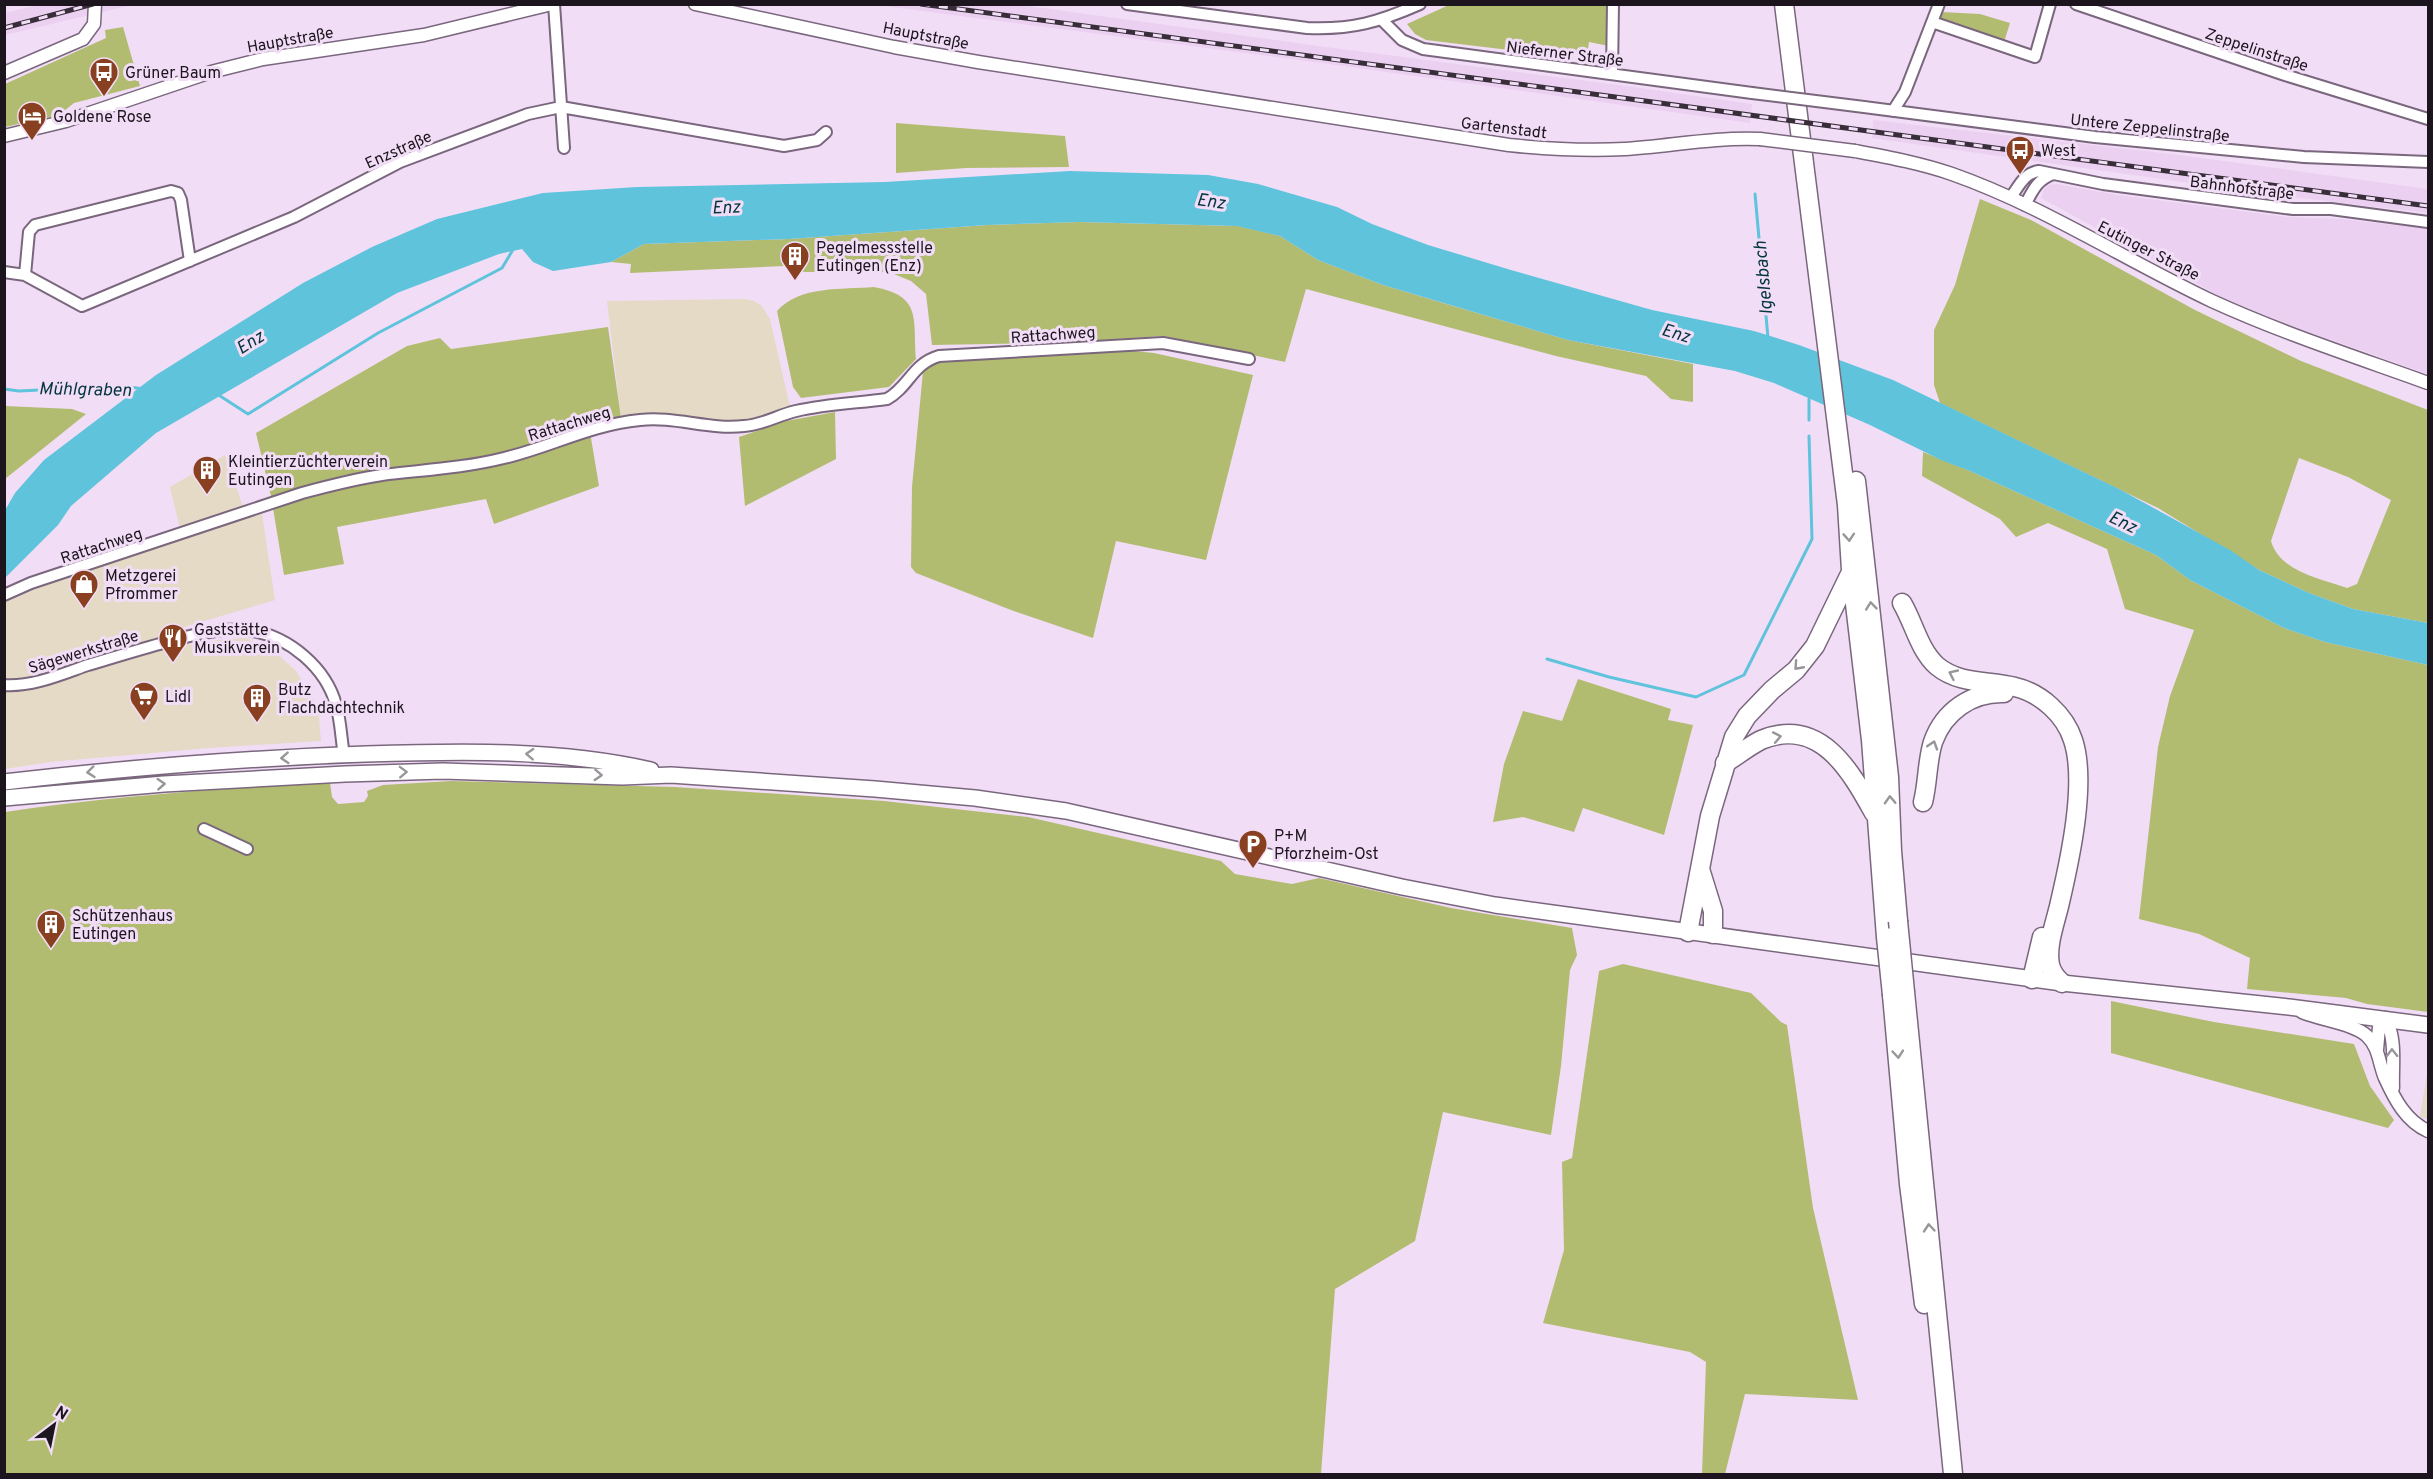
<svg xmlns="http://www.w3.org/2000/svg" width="2433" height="1479" viewBox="0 0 2433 1479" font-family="Overpass,sans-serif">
  <rect width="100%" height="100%" fill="#f2ddf7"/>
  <path fill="#e4dac6" d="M 745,299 L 754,301 L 762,306 L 770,319 L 790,407 L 765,418 L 738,423 L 708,418 L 657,414 L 621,418 L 607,301 Z
    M 225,455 L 247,518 L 262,514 L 275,600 L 184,627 L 189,645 L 224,639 L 247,638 L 276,653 L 296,671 L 318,706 L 321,741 L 209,748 L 50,762 L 5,769 L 4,599 L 10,595 L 182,537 L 170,487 Z
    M 2428,1068 L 2428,1120 L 2420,1116 Z"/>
  <path fill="#ebd0f1" d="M 38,5 L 132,5 L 5,35 L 5,13 Z
    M 876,5 L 1021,5 L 1326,47 L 1626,86 L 1752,104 L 1750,123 L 1329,64 Z
    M 1873,120 L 2180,155 L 2428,189 L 2428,213 L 2267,194 L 1872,138 Z
    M 2056,184 L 2118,195 L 2287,217 L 2341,219 L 2428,229 L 2428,374 L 2309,332 L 2225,299 L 2041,198 L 2044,189 L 2049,185 Z"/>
  <path fill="#b2bc70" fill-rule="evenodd" d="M 1449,5 L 1611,5 L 1609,46 L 1589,42 L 1587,56 L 1552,50 L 1551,55 L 1426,40 L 1415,34 L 1407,24 Z
    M 1942,12 L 1980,14 L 2010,23 L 2004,42 L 1939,20 Z
    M 123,27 L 140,86 L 74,103 L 59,115 L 5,127 L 5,84 L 106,38 L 105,30 Z
    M 896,123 L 1065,136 L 1069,167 L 966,168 L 896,173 Z
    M 1980,199 L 2031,220 L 2195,310 L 2301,361 L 2428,410 L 2428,623 L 2353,609 L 2309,593 L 2259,570 L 2158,508 L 1940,403 L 1934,385 L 1934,330 L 1955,285 ZM 2299,458 L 2348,477 L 2391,500 L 2357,584 L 2347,588 C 2320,578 2280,572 2271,541 Z
    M 1079,222 L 1238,226 L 1280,236 L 1318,260 L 1383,285 L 1443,303 L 1568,340 L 1693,364 L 1693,402 L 1671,399 L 1646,376 L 1556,356 L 1306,289 L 1285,362 L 1164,336 L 1053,343 L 932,345 L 926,294 L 911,281 L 889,272 L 804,272 L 784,266 L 630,273 L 631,264 L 611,262 L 644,244 L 789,239 L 987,225 Z
    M 874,287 C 922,296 913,318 916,359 L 889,387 L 801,398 L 793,387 L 777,311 C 800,285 842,290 874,287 Z
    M 608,327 L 621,418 L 589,426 L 599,486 L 494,524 L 486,499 L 337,527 L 344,564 L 284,575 L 271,496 L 256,433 L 407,346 L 440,338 L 451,349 Z
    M 1095,347 L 1154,353 L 1253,375 L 1206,560 L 1116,541 L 1093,638 L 1011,610 L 916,573 L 911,567 L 912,487 L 924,361 Z
    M 5,406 L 72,409 L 86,414 L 5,479 Z
    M 835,412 L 836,459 L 745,506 L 739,437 L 786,421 Z
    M 1923,452 L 1970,471 L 2156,555 L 2190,580 L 2284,628 L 2325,642 L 2428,665 L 2428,1012 L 2367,1004 L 2346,998 L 2247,989 L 2250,958 L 2199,934 L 2139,919 L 2158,747 L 2170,696 L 2194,630 L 2125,609 L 2107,549 L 2048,523 L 2016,537 L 2000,519 L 1922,476 Z
    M 1578,679 L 1671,709 L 1668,720 L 1693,725 L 1664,835 L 1583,808 L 1574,832 L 1523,817 L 1493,822 L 1504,764 L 1523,711 L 1562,721 Z
    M 451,781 L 675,787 L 884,801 L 1028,817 L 1221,861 L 1235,874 L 1292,884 L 1319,878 L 1451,908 L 1572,928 L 1577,955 L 1570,970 L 1561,1066 L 1551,1135 L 1443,1112 L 1415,1241 L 1335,1289 L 1321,1474 L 5,1474 L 5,812 C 113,796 221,789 330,782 L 332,797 L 338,804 L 364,802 L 368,796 L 367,791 L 383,785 Z
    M 1623,964 L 1751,993 L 1781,1022 L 1787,1025 L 1813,1208 L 1858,1400 L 1745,1394 L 1725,1474 L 1702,1474 L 1706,1362 L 1690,1352 L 1543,1323 L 1564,1250 L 1562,1162 L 1572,1158 L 1599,971 Z
    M 2111,1001 L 2214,1022 L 2354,1044 L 2370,1086 L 2394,1120 L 2388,1128 L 2111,1053 Z"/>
  <path fill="#5ec3db" d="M 1070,171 L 1208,175 L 1258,184 L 1337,207 L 1372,224 L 1428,245 L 1511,270 L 1652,310 L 1754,331 L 1799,345 L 1893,380 L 2121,490 L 2230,550 L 2259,570 L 2309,593 L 2353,609 L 2428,623 L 2428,665 L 2325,642 L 2284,628 L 2190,580 L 2156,555 L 1970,471 L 1941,460 L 1870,425 L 1774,383 L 1735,371 L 1568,340 L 1383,285 L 1318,260 L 1280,236 L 1237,226 L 1079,222 L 987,225 L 789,239 L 644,244 L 611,262 L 553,271 L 533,262 L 522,249 L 499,254 L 397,293 L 156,433 L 71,506 L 58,525 L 5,578 L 4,512 L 15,493 L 44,460 L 156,375 L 303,283 L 372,247 L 437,219 L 543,193 L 637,187 L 885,182 Z"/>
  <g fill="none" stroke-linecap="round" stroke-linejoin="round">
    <path stroke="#5ec3db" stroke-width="3" d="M 1755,194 L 1768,338
      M 4,389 L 19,391 L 124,386 L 143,389
      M 217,394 L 248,414 L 378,333 L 502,268 L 514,248
      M 1809,399 L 1809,420
      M 1547,659 L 1609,677 L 1696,697 L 1744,675 L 1812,539 L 1809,436"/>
    <g stroke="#7a677e" stroke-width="14">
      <path id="minor" d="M 554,4 L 564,148
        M 1127,4 L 1307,28 C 1352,30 1379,22 1420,4
        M 2076,4 L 2285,75 L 2428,119
        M 1383,21 L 1402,40 L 1423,49 L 1752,93
        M 1932,22 L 2035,57 L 2050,4
        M 1612,74 L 1613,4
        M 1864,107 L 2095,137 L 2304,157 L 2428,162
        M 1893,111 L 1905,92 L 1939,4
        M 2011,197 C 2019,186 2024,173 2039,171 L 2103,184 L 2293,209 L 2331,209 L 2428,222
        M 2025,205 C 2033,190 2037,180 2053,174
        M 4,272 L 25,275 L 82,306 L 294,217 L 400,162 L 528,114 L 561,107 L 784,146 L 817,140 L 826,132
        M 25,275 L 29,232 L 35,225 L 171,191 L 178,193 L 181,200 L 190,261
        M 4,595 L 31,583 L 302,493 C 328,486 355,479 382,475 C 423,470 464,468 504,458 C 551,447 589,425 640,420 C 675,416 709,430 744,426 C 763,425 778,415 796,411 C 826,404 857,403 887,399 C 909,387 912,364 939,356 L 1163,343 L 1249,359
        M 4,685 C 33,687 62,674 88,665 C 115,657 141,649 167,642 C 218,628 260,618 304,656 C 319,669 331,686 336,705 C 341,721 341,739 344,755
        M 204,829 L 247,849"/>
    </g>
    <g stroke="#7a677e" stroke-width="15">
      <path id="tertiary" d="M 695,4 L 894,47 L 978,62 L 1509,145 C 1548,149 1586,151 1625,149 C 1671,146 1714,137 1760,139
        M 4,73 L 83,39 L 94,24 L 95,4
        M 4,136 L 66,121 L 211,72 L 263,59 L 424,35 L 552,4
        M 1855,151 C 1887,157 1920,163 1952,174 C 2043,206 2125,260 2212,301 C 2282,333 2356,357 2428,383
        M 2302,1012 C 2321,1020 2355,1024 2367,1036 C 2379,1047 2379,1064 2385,1078 C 2395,1100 2406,1121 2428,1131
        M 2377,1050 L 2379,1027 L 2385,1018 C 2397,1038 2392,1066 2393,1088"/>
    </g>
    <g stroke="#7a677e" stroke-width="18">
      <path id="primary" d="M 4,782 C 125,768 245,758 366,754 C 461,751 558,749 651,770
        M 4,798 L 164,784 L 345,774 L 443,771 L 622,777 L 671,775 L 875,789 L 975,798 L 1066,811 L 1402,887 L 1495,905 L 2062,983 L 2289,1007 L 2428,1025"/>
    </g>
    <g stroke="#7a677e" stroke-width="21">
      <path id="motorway" d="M 1784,4 L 1847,505 L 1851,570 L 1871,740 L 1886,937
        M 1856,481 L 1889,777 L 1892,851 L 1898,921
        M 1902,603 C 1914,623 1919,650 1937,666 C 1960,685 1989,680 2015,687 C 2041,693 2065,715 2073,740 C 2087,782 2070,859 2060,902 C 2056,921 2046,945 2050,965 C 2052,973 2056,978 2062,983
        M 1725,763 C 1737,756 1749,746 1761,740 C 1820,716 1850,770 1874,813
        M 1923,802 C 1928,782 1927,761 1933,742 C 1944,711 1972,692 2004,693
        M 1700,869 L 1713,911 L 1713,934
        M 1688,932 L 1710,816 L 1734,737 L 1747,716 L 1772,690 L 1796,670 L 1815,646 L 1851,572
        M 2032,979 L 2042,937
        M 1905,992 L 1953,1474
        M 1892,995 L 1909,1184 L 1924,1304"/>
    </g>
    <use href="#minor" stroke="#fff" stroke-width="10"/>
    <use href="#tertiary" stroke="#fff" stroke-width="12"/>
    <use href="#primary" stroke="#fff" stroke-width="15"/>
    <use href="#motorway" stroke="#fff" stroke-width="18"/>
    <g stroke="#372e39" stroke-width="5">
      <path id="rail" d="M 921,4 L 2428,206
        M 4,28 L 93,4"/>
    </g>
    <use href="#rail" stroke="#f2ddf7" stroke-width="3" stroke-dasharray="9" stroke-linecap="butt"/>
    <g stroke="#7a677e" stroke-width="14" stroke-linecap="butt">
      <path id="minor-bridge" d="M 1752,93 L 1864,107"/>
    </g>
    <g stroke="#7a677e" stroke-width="15" stroke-linecap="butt">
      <path id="tertiary-bridge" d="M 1760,139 L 1855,151"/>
    </g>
    <g stroke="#7a677e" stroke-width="21" stroke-linecap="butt">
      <path id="motorway-bridge" d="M 1898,921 L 1905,992
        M 1886,937 L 1892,995"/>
    </g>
    <use href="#minor-bridge" stroke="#fff" stroke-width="10"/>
    <use href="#tertiary-bridge" stroke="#fff" stroke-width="12"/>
    <use href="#motorway-bridge" stroke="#fff" stroke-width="18"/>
  </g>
  <defs><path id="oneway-chevron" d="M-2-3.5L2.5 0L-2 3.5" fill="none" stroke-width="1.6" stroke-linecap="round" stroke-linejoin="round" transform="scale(1.5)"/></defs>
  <g stroke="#99969a">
    <use href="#oneway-chevron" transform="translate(1849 537) rotate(86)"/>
    <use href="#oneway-chevron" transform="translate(1871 606) rotate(-96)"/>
    <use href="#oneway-chevron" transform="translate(1798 666) rotate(132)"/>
    <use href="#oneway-chevron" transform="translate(1953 674) rotate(-155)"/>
    <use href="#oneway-chevron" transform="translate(1777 737) rotate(-11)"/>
    <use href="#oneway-chevron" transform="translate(1933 745) rotate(-72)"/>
    <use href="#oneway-chevron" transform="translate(530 754) rotate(-177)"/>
    <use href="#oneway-chevron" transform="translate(285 758) rotate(176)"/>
    <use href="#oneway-chevron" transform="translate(91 772) rotate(174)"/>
    <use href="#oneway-chevron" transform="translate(403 772) rotate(-2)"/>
    <use href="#oneway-chevron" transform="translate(598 775) rotate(3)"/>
    <use href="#oneway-chevron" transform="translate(161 784) rotate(-4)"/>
    <use href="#oneway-chevron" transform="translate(1890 800) rotate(-92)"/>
    <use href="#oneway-chevron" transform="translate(2392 1053) rotate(-91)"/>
    <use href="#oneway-chevron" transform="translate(1898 1054) rotate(85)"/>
    <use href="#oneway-chevron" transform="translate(1929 1228) rotate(-95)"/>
  </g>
  <defs>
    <g id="bus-pin" transform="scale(1.5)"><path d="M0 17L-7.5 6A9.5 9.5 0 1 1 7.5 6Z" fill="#884021" stroke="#f2ddf7"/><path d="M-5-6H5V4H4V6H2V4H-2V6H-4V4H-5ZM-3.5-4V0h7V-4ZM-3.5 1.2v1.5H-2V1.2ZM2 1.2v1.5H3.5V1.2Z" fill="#fff"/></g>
    <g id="hotel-pin" transform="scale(1.5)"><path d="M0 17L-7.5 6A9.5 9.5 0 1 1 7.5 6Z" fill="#884021" stroke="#f2ddf7"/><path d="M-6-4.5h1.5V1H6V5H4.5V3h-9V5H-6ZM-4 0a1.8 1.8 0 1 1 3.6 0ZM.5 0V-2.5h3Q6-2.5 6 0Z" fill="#fff"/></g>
    <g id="building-pin" transform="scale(1.5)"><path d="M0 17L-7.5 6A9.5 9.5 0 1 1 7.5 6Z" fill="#884021" stroke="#f2ddf7"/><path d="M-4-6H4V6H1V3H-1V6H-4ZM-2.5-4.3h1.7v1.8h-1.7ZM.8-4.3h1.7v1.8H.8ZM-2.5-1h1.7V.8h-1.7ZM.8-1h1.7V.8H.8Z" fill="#fff"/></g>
    <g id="shop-pin" transform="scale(1.5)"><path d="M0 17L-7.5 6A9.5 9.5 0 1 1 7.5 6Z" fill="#884021" stroke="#f2ddf7"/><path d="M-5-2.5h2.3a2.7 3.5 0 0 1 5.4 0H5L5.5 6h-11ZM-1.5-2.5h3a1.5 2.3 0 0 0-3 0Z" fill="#fff"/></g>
    <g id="restaurant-pin" transform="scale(1.5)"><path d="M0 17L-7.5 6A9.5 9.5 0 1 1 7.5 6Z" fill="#884021" stroke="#f2ddf7"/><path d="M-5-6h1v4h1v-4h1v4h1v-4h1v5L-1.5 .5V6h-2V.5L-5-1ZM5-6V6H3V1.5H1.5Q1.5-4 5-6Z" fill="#fff"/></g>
    <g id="supermarket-pin" transform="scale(1.5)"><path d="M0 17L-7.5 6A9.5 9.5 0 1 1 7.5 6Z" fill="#884021" stroke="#f2ddf7"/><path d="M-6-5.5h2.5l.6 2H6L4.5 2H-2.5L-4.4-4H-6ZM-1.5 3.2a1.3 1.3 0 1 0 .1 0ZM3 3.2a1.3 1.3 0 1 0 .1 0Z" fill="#fff"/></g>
    <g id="parking-pin" transform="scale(1.5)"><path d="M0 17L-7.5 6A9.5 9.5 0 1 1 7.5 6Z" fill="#884021" stroke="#f2ddf7"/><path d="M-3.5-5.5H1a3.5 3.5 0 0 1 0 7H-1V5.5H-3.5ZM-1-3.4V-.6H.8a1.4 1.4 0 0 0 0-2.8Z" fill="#fff"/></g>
  </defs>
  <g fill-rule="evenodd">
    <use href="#bus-pin" x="104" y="72"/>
    <use href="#hotel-pin" x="32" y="116"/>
    <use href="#bus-pin" x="2020" y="150"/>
    <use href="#building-pin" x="795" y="256"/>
    <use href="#building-pin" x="207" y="470"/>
    <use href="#shop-pin" x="84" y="584"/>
    <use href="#restaurant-pin" x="173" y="638"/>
    <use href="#supermarket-pin" x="144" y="696"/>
    <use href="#building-pin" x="257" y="698"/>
    <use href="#parking-pin" x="1253" y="844"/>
    <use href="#building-pin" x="51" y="924"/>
  </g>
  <g text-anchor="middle" stroke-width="6" stroke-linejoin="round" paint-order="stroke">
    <g font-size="16" fill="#1d151e" stroke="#f2ddf7">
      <text transform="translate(926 35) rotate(11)" y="6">Hauptstraße</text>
      <text transform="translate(290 39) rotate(-10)" y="6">Hauptstraße</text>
      <text transform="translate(2257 49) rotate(18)" y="6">Zeppelinstraße</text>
      <text transform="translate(1565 53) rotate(7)" y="6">Nieferner Straße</text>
      <text transform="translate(1504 127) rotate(7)" y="6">Gartenstadt</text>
      <text transform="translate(2150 127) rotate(6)" y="6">Untere Zeppelinstraße</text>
      <text transform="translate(398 149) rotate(-24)" y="6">Enzstraße</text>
      <text transform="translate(2242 187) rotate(7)" y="6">Bahnhofstraße</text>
      <text transform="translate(2149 250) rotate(27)" y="6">Eutinger Straße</text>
      <text transform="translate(1053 334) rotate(-4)" y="6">Rattachweg</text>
      <text transform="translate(569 423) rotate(-17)" y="6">Rattachweg</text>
      <text transform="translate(101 545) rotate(-18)" y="6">Rattachweg</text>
      <text transform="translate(83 651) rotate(-17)" y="6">Sägewerkstraße</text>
    </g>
    <g font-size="16" fill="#1d151e" stroke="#f2ddf7" text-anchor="start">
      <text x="125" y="78">Grüner Baum</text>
      <text x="53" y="122">Goldene Rose</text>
      <text x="2041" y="156">West</text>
      <text x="816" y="253">Pegelmessstelle<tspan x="816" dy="18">Eutingen (Enz)</tspan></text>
      <text x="228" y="467">Kleintierzüchterverein<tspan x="228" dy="18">Eutingen</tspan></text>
      <text x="105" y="581">Metzgerei<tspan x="105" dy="18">Pfrommer</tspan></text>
      <text x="194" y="635">Gaststätte<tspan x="194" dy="18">Musikverein</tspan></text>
      <text x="278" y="695">Butz<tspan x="278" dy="18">Flachdachtechnik</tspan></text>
      <text x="165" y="702">Lidl</text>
      <text x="1274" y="841">P+M<tspan x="1274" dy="18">Pforzheim-Ost</tspan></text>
      <text x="72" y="921">Schützenhaus<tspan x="72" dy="18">Eutingen</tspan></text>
    </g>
    <g font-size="18" font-style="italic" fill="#03353f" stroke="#f2ddf7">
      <text transform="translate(1211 201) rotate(8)" y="6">Enz</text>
      <text transform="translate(726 207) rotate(-2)" y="6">Enz</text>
      <text transform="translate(1763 278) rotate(-95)" y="6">Igelsbach</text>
      <text transform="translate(1676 333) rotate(17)" y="6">Enz</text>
      <text transform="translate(250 342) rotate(-32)" y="6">Enz</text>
      <text transform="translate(85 389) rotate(1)" y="6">Mühlgraben</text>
      <text transform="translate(2123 522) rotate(26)" y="6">Enz</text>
    </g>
  </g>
  <rect width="2433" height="1479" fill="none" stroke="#1d151e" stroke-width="12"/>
  <g transform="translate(54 1425) rotate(32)" stroke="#f2ddf7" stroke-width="4.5" paint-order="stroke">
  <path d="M0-4.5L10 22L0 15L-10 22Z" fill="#1d151e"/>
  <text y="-9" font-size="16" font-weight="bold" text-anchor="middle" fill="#1d151e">N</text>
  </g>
</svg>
